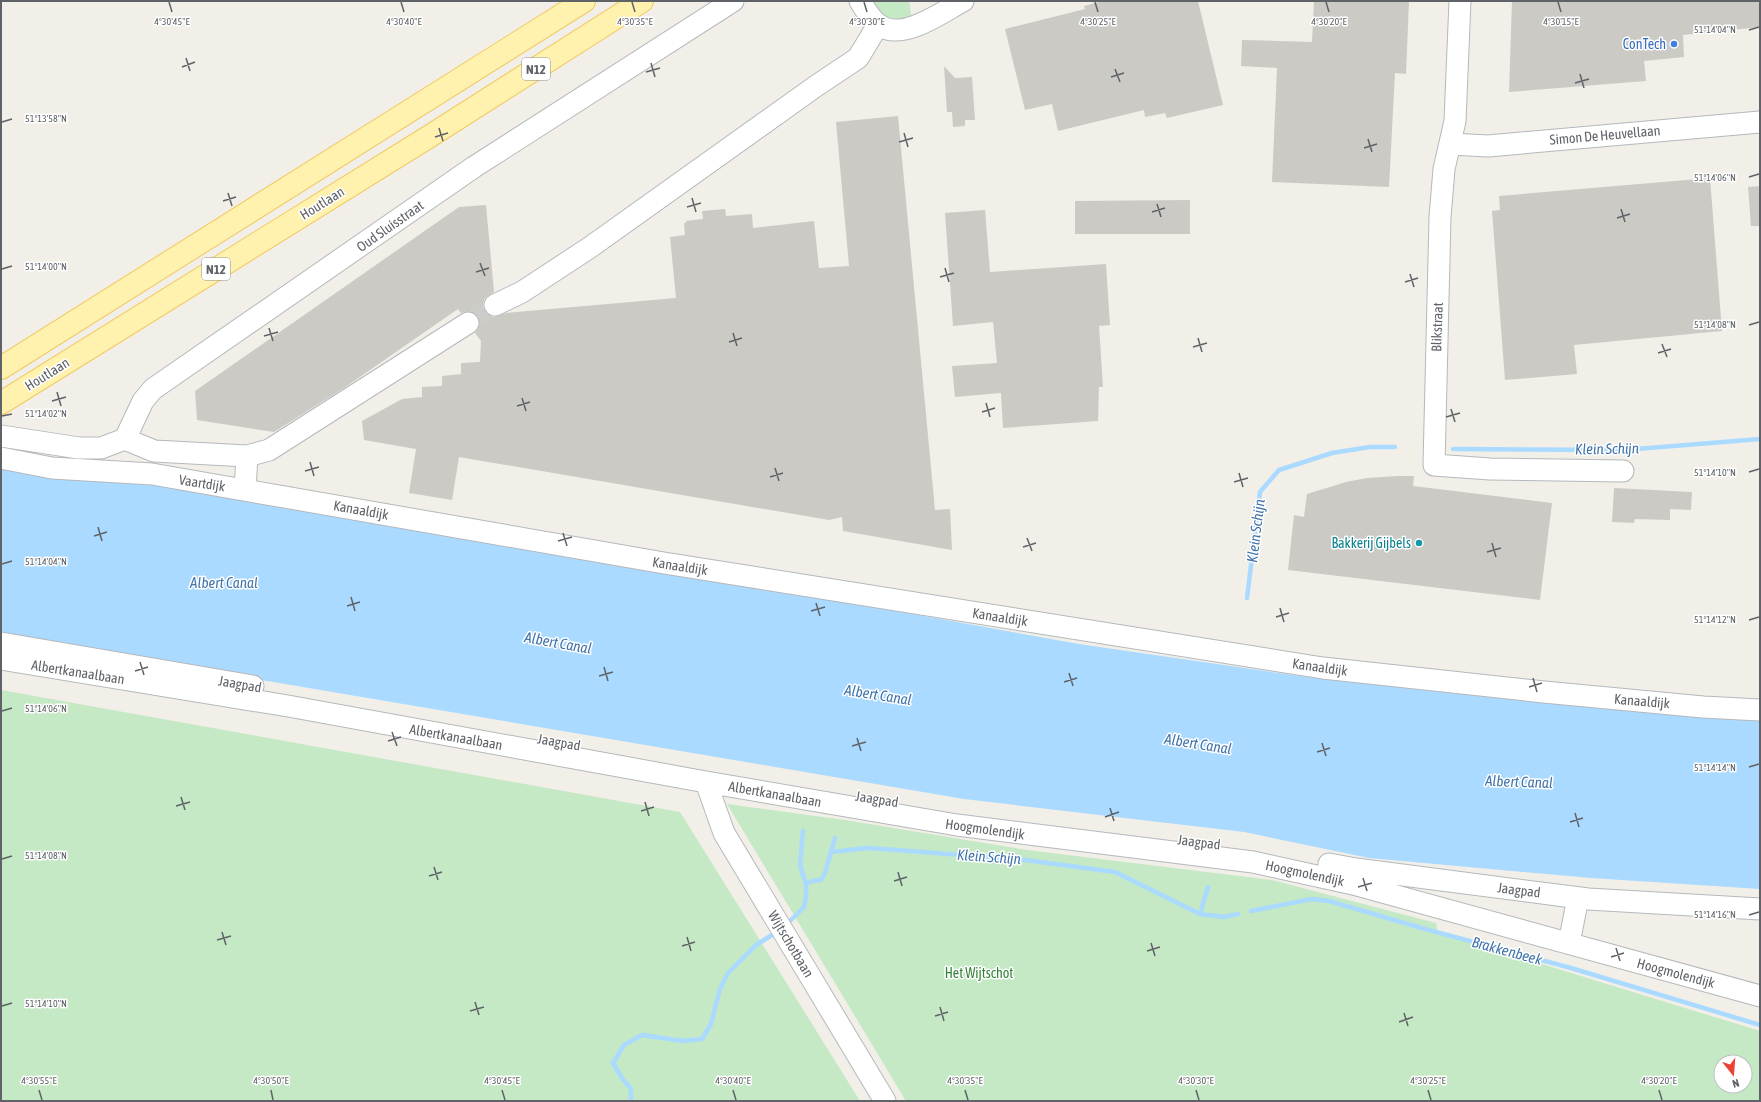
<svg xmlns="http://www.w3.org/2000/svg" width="1761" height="1102" viewBox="0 0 1761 1102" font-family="'Asap Condensed',sans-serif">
  <rect width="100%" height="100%" fill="#f1efe8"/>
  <path fill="#c5e8c5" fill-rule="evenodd" d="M 872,1 L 909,1 L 912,21 L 883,19 Z
    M 1,690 L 680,812 L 860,1101 L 1,1101 Z
    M 727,804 L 845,820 L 1027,850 L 1272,880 L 1436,923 L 1438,932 L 1760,1031 L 1760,1101 L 906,1101 ZM 1721,1062 L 1745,1062 L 1745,1086 L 1721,1086 Z"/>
  <path fill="#aadaff" d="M 1,464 L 180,486 L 846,602 L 1079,644 L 1307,677 L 1526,701 L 1760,719 L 1760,889 L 1591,878 L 1369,858 L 1244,832 L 964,799 L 197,669 L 1,634 Z"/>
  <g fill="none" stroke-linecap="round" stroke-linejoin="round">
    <path stroke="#aadaff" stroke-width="4.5" d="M 1453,449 L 1624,450 L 1760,439
      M 1247,598 L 1260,492 L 1279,470 L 1332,453 L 1370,447 L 1395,447
      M 831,852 L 867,848 L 897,850 L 1025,860 L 1115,872 L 1200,914 L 1208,887
      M 806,884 L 812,881 L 821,880 L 825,873 L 835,838
      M 1251,911 L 1312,899 L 1329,901 L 1425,929 L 1571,968 L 1760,1025
      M 1200,914 L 1224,917 L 1238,914
      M 788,923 L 804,907 L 806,897 L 806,884 L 800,865 L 803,831
      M 631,1101 L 631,1089 L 622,1078 L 613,1063 L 624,1045 L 642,1035 L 683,1041 L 702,1039 L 711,1024 L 720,989 L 728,973 L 756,945 L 772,935"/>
  </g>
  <path fill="#cccac5" d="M 1103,1 L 1198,1 L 1223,105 L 1167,118 L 1165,113 L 1145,117 L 1144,110 L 1058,131 L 1052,104 L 1025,110 L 1005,29 L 1085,9 L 1084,6 Z
    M 1314,1 L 1409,1 L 1406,74 L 1395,73 L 1389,187 L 1272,182 L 1277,68 L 1241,66 L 1242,40 L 1312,42 Z
    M 1512,1 L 1760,1 L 1760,27 L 1683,35 L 1684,57 L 1644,61 L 1646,81 L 1509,92 Z
    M 944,66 L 955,78 L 972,77 L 975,120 L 965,120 L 965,126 L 953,127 L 952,112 L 947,112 Z
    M 898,116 L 935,510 L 950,509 L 952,550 L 843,531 L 842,517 L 829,520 L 459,457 L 452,500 L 409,493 L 416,449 L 364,440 L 362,421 L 402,399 L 422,397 L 422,387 L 442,386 L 442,376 L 461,374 L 461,363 L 480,362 L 481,341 L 475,333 L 479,328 L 480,323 L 478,317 L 474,313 L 468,311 L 461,313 L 458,309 L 344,388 L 274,432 L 197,420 L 195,391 L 459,207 L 486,205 L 494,292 L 485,298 L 483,304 L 484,311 L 489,315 L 494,317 L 506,313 L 676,298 L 670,237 L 685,235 L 684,223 L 686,223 L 686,221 L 703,219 L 702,211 L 725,209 L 726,216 L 752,214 L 753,228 L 814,221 L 819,268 L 849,266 L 836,122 Z
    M 1710,178 L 1722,331 L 1574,345 L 1577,374 L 1505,380 L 1492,211 L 1500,210 L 1499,196 Z
    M 1760,186 L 1760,226 L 1751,226 L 1748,187 Z
    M 1190,200 L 1190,234 L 1075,234 L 1075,201 Z
    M 985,210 L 990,272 L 1106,264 L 1110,325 L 1099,326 L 1103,387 L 1099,387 L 1098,421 L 1003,428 L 1001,393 L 955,397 L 952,366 L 997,363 L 993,322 L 953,326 L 945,213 Z
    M 1398,476 L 1414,476 L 1413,486 L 1552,503 L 1540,600 L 1288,570 L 1294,515 L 1304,517 L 1307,494 L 1346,482 L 1367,478 Z
    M 1614,488 L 1692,492 L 1691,510 L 1670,509 L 1670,520 L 1635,519 L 1634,523 L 1612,522 Z"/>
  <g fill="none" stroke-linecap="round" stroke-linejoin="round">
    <path stroke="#ccccc8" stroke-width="21" stroke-dasharray="21 10" stroke-linecap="butt" d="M 468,323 L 495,305"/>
    <g stroke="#b5b8bc" stroke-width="23">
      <path id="minor" d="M 860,1 C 865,9 871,20 879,25 C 902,42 942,12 963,1
        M 1460,1 L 1455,121 L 1444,169 L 1440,217 L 1434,465 L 1490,469 L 1623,471
        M 1450,144 L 1488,146 L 1760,122
        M 495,305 L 522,292 L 589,248 L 816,86 L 858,58 L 878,25
        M 1,436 L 79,448 L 101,448 L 125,439 L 143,401 L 153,389 L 474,167 L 733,1
        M 125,439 L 154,451 L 247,456 L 245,490
        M 247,456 L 269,450 L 468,323
        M 1,458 L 52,468 L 152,474 L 664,563 L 1323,668 L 1544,692 L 1703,707 L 1760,710
        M 1,643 L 253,686
        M 1,659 L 288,706 L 706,782 L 957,825 L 1253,862 L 1353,884 L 1760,996
        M 706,782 L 724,833 L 885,1101
        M 1329,864 L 1356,869 L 1588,899 L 1760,909
        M 1569,943 L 1578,898"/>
    </g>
    <g stroke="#f2c960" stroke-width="24">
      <path id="major" d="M 1,368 L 584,1
        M 1,403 L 430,136 L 642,1"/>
    </g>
    <use href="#minor" stroke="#fff" stroke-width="21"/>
    <use href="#major" stroke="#fff2af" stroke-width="22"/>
  </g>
  <path fill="none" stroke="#5f6368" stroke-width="1.5" d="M 169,2 L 172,12M 401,2 L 404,12M 632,2 L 635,12M 864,2 L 867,12M 1095,2 L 1098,12M 1326,2 L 1329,12M 1558,2 L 1561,12M 1749,30 L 1759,27M 186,58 L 190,71M 651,63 L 655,77M 182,67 L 195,62M 1115,69 L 1120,82M 646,72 L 660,68M 1580,74 L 1584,88M 1111,77 L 1124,73M 1575,83 L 1589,79M 2,122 L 12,119M 439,128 L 443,141M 904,133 L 908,147M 435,137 L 448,133M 1368,139 L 1372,152M 899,142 L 913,138M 1364,148 L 1377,144M 1749,177 L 1759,174M 228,193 L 232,206M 692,198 L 696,212M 223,201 L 236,197M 1157,204 L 1161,217M 687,207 L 701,203M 1621,209 L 1625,222M 1152,212 L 1165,208M 1617,218 L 1630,214M 480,263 L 485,276M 945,268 L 949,282M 2,269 L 12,266M 476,272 L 489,268M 1410,274 L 1414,287M 940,277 L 954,273M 1405,282 L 1418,278M 1749,325 L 1759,322M 269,328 L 273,341M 733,333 L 737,346M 264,336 L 278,332M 1198,338 L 1202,352M 729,342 L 742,338M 1662,344 L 1667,357M 1193,347 L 1207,343M 1658,353 L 1671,349M 57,392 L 61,406M 522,398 L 526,411M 52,401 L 66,397M 986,403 L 990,417M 517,406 L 530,402M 1451,409 L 1455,422M 982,412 L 995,408M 2,416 L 12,414M 1446,417 L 1460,413M 310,462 L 314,476M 775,468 L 779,481M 305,471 L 319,467M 1749,472 L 1759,469M 1239,473 L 1243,487M 770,477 L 783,473M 1234,482 L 1248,478M 98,527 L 102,541M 563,533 L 567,546M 94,536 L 107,532M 1027,538 L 1032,551M 558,541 L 572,537M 1492,543 L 1496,557M 1023,547 L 1036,543M 1487,552 L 1501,548M 2,564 L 12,561M 351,597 L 355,611M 816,603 L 820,616M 347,606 L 360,602M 1280,608 L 1284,622M 811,611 L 825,607M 1276,617 L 1289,613M 1749,620 L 1759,617M 140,662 L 144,675M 604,667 L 608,681M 135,671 L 148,667M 1069,673 L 1073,686M 599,676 L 613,672M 1533,678 L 1537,692M 1064,682 L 1077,678M 1529,687 L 1542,683M 2,711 L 12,708M 392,732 L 397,746M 857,738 L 861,751M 388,741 L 401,737M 1322,743 L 1326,756M 852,746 L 866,742M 1317,752 L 1330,748M 1749,767 L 1759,764M 181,797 L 185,810M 645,802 L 649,816M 176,806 L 190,802M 1110,808 L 1114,821M 641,811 L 654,807M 1575,813 L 1579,827M 1105,817 L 1119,812M 1570,822 L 1583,818M 2,859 L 12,856M 434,867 L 438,880M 898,872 L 902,886M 429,876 L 442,872M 1363,878 L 1367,891M 894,881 L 907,877M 1358,887 L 1372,883M 1749,915 L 1759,912M 222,932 L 226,945M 687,937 L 691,951M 217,940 L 231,936M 1151,943 L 1155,956M 682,946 L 695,942M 1616,948 L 1620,961M 1147,951 L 1160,947M 1611,957 L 1624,953M 475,1002 L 479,1015M 2,1006 L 12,1003M 940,1007 L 944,1021M 470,1011 L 484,1007M 1404,1013 L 1408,1026M 935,1016 L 948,1012M 1399,1022 L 1413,1017M 39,1090 L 42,1100M 271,1090 L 273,1100M 502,1090 L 505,1100M 733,1090 L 736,1100M 965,1090 L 968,1100M 1196,1090 L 1199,1100M 1428,1090 L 1431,1100M 1659,1090 L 1662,1100"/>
  <circle fill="#3f7fe0" stroke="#fff" stroke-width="1.5" cx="1674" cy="44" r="4"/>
  <circle fill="#0f9aa8" stroke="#fff" stroke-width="1.5" cx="1419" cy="543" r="4"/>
  <g text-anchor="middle" stroke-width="3" stroke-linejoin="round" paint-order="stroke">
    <g fill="#fff" stroke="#8f9295" stroke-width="1">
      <rect x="522" y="58" width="28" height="22" rx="3"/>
      <rect x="202" y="258" width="28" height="22" rx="3"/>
    </g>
    <g font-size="13" font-weight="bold" fill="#5f6368">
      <text x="536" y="74">N12</text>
      <text x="216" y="274">N12</text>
    </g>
    <g font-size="14" fill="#366cbe" stroke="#fff" text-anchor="end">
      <text x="1666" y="49">ConTech</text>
    </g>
    <g font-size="14" fill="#5f6368" stroke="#fff">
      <text transform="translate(1605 135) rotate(-5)" y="5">Simon De Heuvellaan</text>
      <text transform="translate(322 203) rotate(-32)" y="5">Houtlaan</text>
      <text transform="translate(390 226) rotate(-35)" y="5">Oud Sluisstraat</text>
      <text transform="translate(1437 327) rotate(-88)" y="5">Blikstraat</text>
      <text transform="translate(47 374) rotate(-32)" y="5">Houtlaan</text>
      <text transform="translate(202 483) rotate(9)" y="5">Vaartdijk</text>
      <text transform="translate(361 510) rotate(10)" y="5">Kanaaldijk</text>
      <text transform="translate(680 566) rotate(9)" y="5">Kanaaldijk</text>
      <text transform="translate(1000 617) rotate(9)" y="5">Kanaaldijk</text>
      <text transform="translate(1320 667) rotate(8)" y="5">Kanaaldijk</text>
      <text transform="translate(78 672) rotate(9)" y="5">Albertkanaalbaan</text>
      <text transform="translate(240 684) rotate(10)" y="5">Jaagpad</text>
      <text transform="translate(1642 701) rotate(5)" y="5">Kanaaldijk</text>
      <text transform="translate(456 737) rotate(10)" y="5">Albertkanaalbaan</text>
      <text transform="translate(559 742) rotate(10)" y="5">Jaagpad</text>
      <text transform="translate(775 794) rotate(10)" y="5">Albertkanaalbaan</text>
      <text transform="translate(877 799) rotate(9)" y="5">Jaagpad</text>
      <text transform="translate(985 829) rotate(8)" y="5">Hoogmolendijk</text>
      <text transform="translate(1199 842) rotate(7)" y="5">Jaagpad</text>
      <text transform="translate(1305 873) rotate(12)" y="5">Hoogmolendijk</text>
      <text transform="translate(1519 890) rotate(7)" y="5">Jaagpad</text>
      <text transform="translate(791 944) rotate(59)" y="5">Wijtschotbaan</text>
      <text transform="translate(1676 973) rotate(15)" y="5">Hoogmolendijk</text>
    </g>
    <g font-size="14" fill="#0d838f" stroke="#fff" text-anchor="end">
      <text x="1411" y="548">Bakkerij Gijbels</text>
    </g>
    <g font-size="14" fill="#348238" stroke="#fff">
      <text x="979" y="978">Het Wijtschot</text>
    </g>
    <g font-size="15" font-style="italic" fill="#4174aa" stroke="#fff">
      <text transform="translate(1607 449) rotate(-1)" y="5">Klein Schijn</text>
      <text transform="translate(1256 531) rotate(-83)" y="5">Klein Schijn</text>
      <text x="224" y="588">Albert Canal</text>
      <text transform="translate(558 643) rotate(10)" y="5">Albert Canal</text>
      <text transform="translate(878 695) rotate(9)" y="5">Albert Canal</text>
      <text transform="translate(1198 744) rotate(9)" y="5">Albert Canal</text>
      <text transform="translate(1519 782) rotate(2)" y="5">Albert Canal</text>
      <text transform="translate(989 857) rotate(4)" y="5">Klein Schijn</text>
      <text transform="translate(1507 951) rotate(15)" y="5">Brakkenbeek</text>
    </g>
  </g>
  <g font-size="10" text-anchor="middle" fill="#5f6368" stroke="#fff" stroke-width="3" stroke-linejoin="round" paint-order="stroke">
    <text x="172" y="25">4°30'45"E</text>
    <text x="404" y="25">4°30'40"E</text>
    <text x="635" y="25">4°30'35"E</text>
    <text x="867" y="25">4°30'30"E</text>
    <text x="1098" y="25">4°30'25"E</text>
    <text x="1329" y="25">4°30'20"E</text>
    <text x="1561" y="25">4°30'15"E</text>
    <text x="1715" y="33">51°14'04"N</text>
    <text x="46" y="122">51°13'58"N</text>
    <text x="1715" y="181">51°14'06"N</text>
    <text x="46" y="270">51°14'00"N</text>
    <text x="1715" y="328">51°14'08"N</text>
    <text x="46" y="417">51°14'02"N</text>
    <text x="1715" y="476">51°14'10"N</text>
    <text x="46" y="565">51°14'04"N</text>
    <text x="1715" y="623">51°14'12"N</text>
    <text x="46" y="712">51°14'06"N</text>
    <text x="1715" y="771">51°14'14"N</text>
    <text x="46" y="859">51°14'08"N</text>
    <text x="1715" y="918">51°14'16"N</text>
    <text x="46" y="1007">51°14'10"N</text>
    <text x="39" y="1084">4°30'55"E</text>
    <text x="271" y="1084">4°30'50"E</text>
    <text x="502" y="1084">4°30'45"E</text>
    <text x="733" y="1084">4°30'40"E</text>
    <text x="965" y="1084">4°30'35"E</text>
    <text x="1196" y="1084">4°30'30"E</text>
    <text x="1428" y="1084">4°30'25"E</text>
    <text x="1659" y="1084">4°30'20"E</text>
  </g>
  <rect width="1761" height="1102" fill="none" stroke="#5f6368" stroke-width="4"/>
  <g transform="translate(1733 1074) rotate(163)"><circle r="19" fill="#ffffff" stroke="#bfc1c3"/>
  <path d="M0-3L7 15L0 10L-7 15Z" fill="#ea4335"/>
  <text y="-6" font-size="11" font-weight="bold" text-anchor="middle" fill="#5f6368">N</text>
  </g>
</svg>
